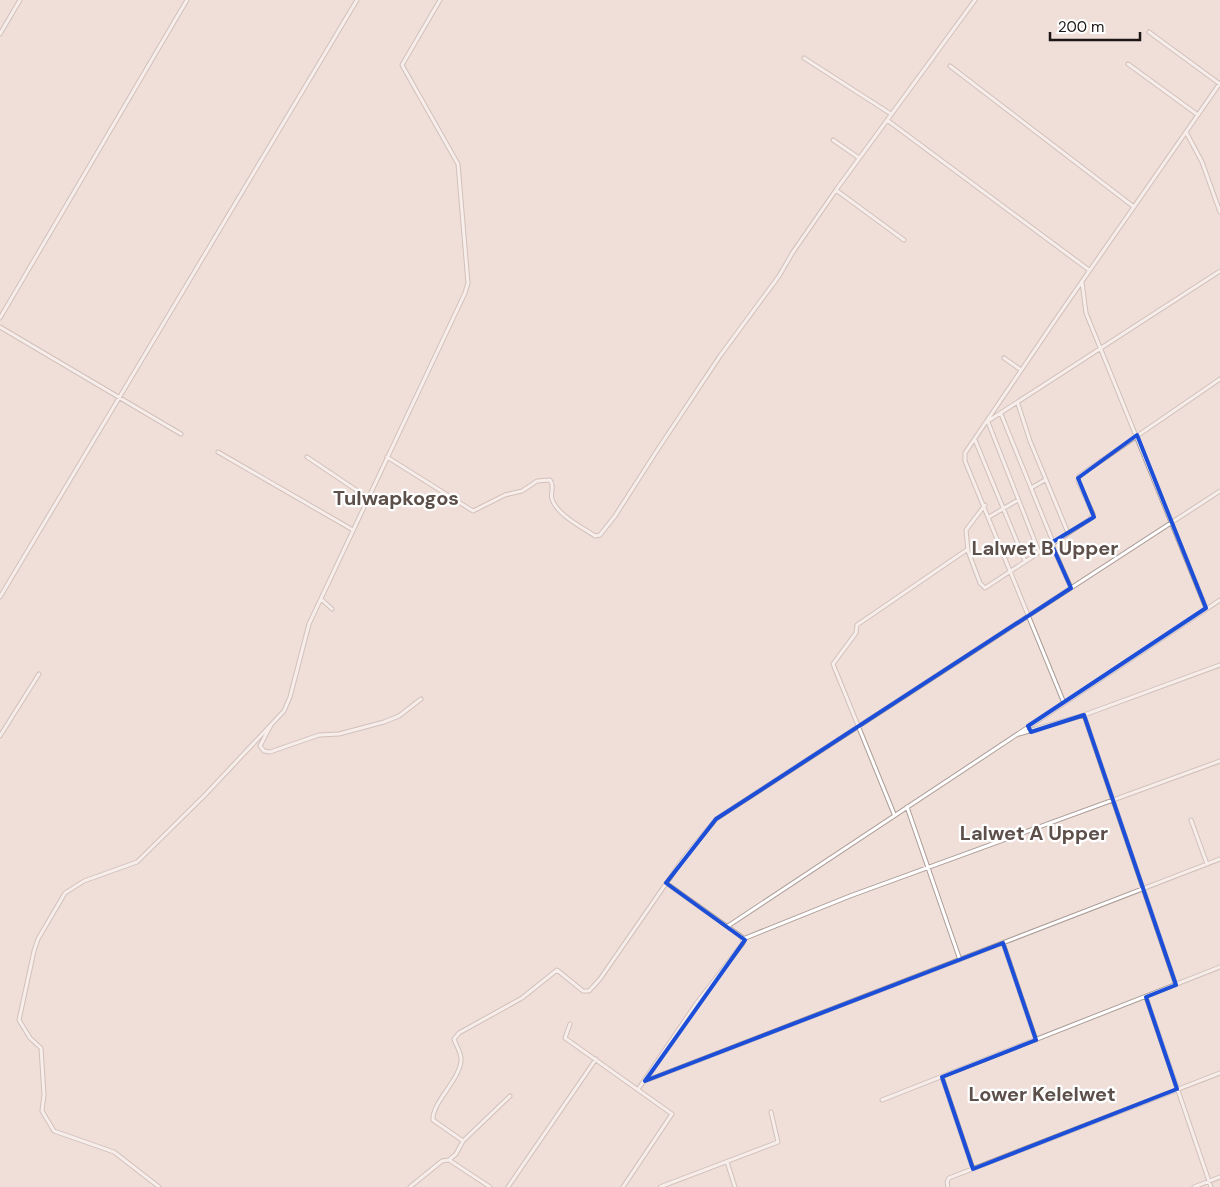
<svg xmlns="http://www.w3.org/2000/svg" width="1220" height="1187" viewBox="0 0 1220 1187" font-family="'DM Sans',sans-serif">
  <rect width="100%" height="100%" fill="#f0dfd9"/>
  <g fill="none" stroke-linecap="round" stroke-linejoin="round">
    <g stroke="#ac9d96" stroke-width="5">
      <path id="minor" d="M 1149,32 L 1220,84
        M 0,34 L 20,0
        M 804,58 L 891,114
        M 1128,64 L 1198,115
        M 950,66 L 1134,207
        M 887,120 L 1089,270
        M 1186,132 L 1202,162 L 1220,212
        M 833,140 L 859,158
        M 836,190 L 904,240
        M 1082,282 L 1086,313 L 1206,608
        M 0,318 L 187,0
        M 0,327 L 181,434
        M 1004,358 L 1021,370
        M 1018,404 L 1030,441 L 1068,533
        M 1001,414 L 1053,542
        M 988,422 L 1039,552
        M 985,423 L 1220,271
        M 975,440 L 1025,561
        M 218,452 L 353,530
        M 307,457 L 368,498
        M 387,457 L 473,511 L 505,495 L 522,491 L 537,481 L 550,480 C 555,486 550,492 552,499 C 557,515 582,527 595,536 L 600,535 L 615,516 L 658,449 L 720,356 L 779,276 L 793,252 L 836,190 L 975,0
        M 1031,488 L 1045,480
        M 985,505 L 966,530 L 968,551 L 980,583 L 985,588 L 1090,519 L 1093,514 L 1078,481 L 1079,476 L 1220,379
        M 989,517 L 1018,500
        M 1051,543 L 1071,588
        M 0,597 L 357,0
        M 321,599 L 332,609
        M 1064,703 L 965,461 L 965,453 L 1058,316 L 1220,83
        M 1084,715 L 1176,985
        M 271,725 L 260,746 L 264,751 L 270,752 L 319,735 L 339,734 L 384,722 L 399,716 L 421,699
        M 1019,734 L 1084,715 L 1220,665
        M 0,736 L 39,674
        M 907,807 L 960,960
        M 894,814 L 833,664 L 856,633 L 857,625 L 968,549
        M 1191,820 L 1207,864
        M 728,926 L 1220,600
        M 743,939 L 850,896 L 1220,761
        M 1003,943 L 1036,1040
        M 1146,997 L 1211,1187
        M 570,1024 L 565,1038 L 672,1114 L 623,1187
        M 942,1077 L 973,1169
        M 645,1081 L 1220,859
        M 639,1088 L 696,1004 L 743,943 L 742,937 L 666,883
        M 510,1096 L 463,1141 L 433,1120 C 432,1102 459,1081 461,1061 C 462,1053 456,1046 454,1039 L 459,1033 L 522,998 L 557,970 L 583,991 L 589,991 L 600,979 L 683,859 L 716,819 L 1220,491
        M 882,1100 L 1220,967
        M 449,1160 L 490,1187
        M 727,1162 L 735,1187
        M 159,1187 L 114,1152 L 54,1131 L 42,1111 L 44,1095 L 41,1048 L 30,1038 L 19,1020 L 34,951 L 38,939 L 65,893 L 84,881 L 137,862 L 205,795 L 284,711 L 290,697 L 309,624 L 465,293 L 468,283 L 458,164 L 402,65 L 440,0
        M 410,1187 L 442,1161 L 449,1160 L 456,1154 L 463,1141
        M 508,1187 L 596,1059
        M 660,1187 L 778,1142 L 771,1112
        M 948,1187 L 947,1182 L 949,1178 L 1220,1073
        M 1194,1187 L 1220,1177"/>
    </g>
    <use href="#minor" stroke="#fff" stroke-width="3"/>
  </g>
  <path d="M0 0H1220V1187H0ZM 1137,435 L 1206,608 L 1028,726 L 1031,732 L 1084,715 L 1176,985 L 1146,997 L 1177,1089 L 973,1169 L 942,1077 L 1036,1040 L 1003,943 L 645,1081 L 745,940 L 666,883 L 716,819 L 1071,588 L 1051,543 L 1094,517 L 1078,478 Z" fill="#f0dfd9" fill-opacity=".55" fill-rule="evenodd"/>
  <path fill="none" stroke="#1d4ed8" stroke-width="4" stroke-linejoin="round" d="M 1137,435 L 1206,608 L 1028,726 L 1031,732 L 1084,715 L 1176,985 L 1146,997 L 1177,1089 L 973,1169 L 942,1077 L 1036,1040 L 1003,943 L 645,1081 L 745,940 L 666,883 L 716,819 L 1071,588 L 1051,543 L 1094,517 L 1078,478 Z"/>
  <g text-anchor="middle" stroke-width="4.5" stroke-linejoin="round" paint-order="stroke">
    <g font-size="20" font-weight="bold" fill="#5d504a" stroke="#fff">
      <text x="396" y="505">Tulwapkogos</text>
      <text x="1045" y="555">Lalwet B Upper</text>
      <text x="1034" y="840">Lalwet A Upper</text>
      <text x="1042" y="1101">Lower Kelelwet</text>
    </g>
  </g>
  <path d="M1050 32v8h90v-8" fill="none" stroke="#1c1715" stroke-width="2.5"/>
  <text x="1058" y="32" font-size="15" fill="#1c1715" stroke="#ffffff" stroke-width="4" paint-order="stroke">200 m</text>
</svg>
